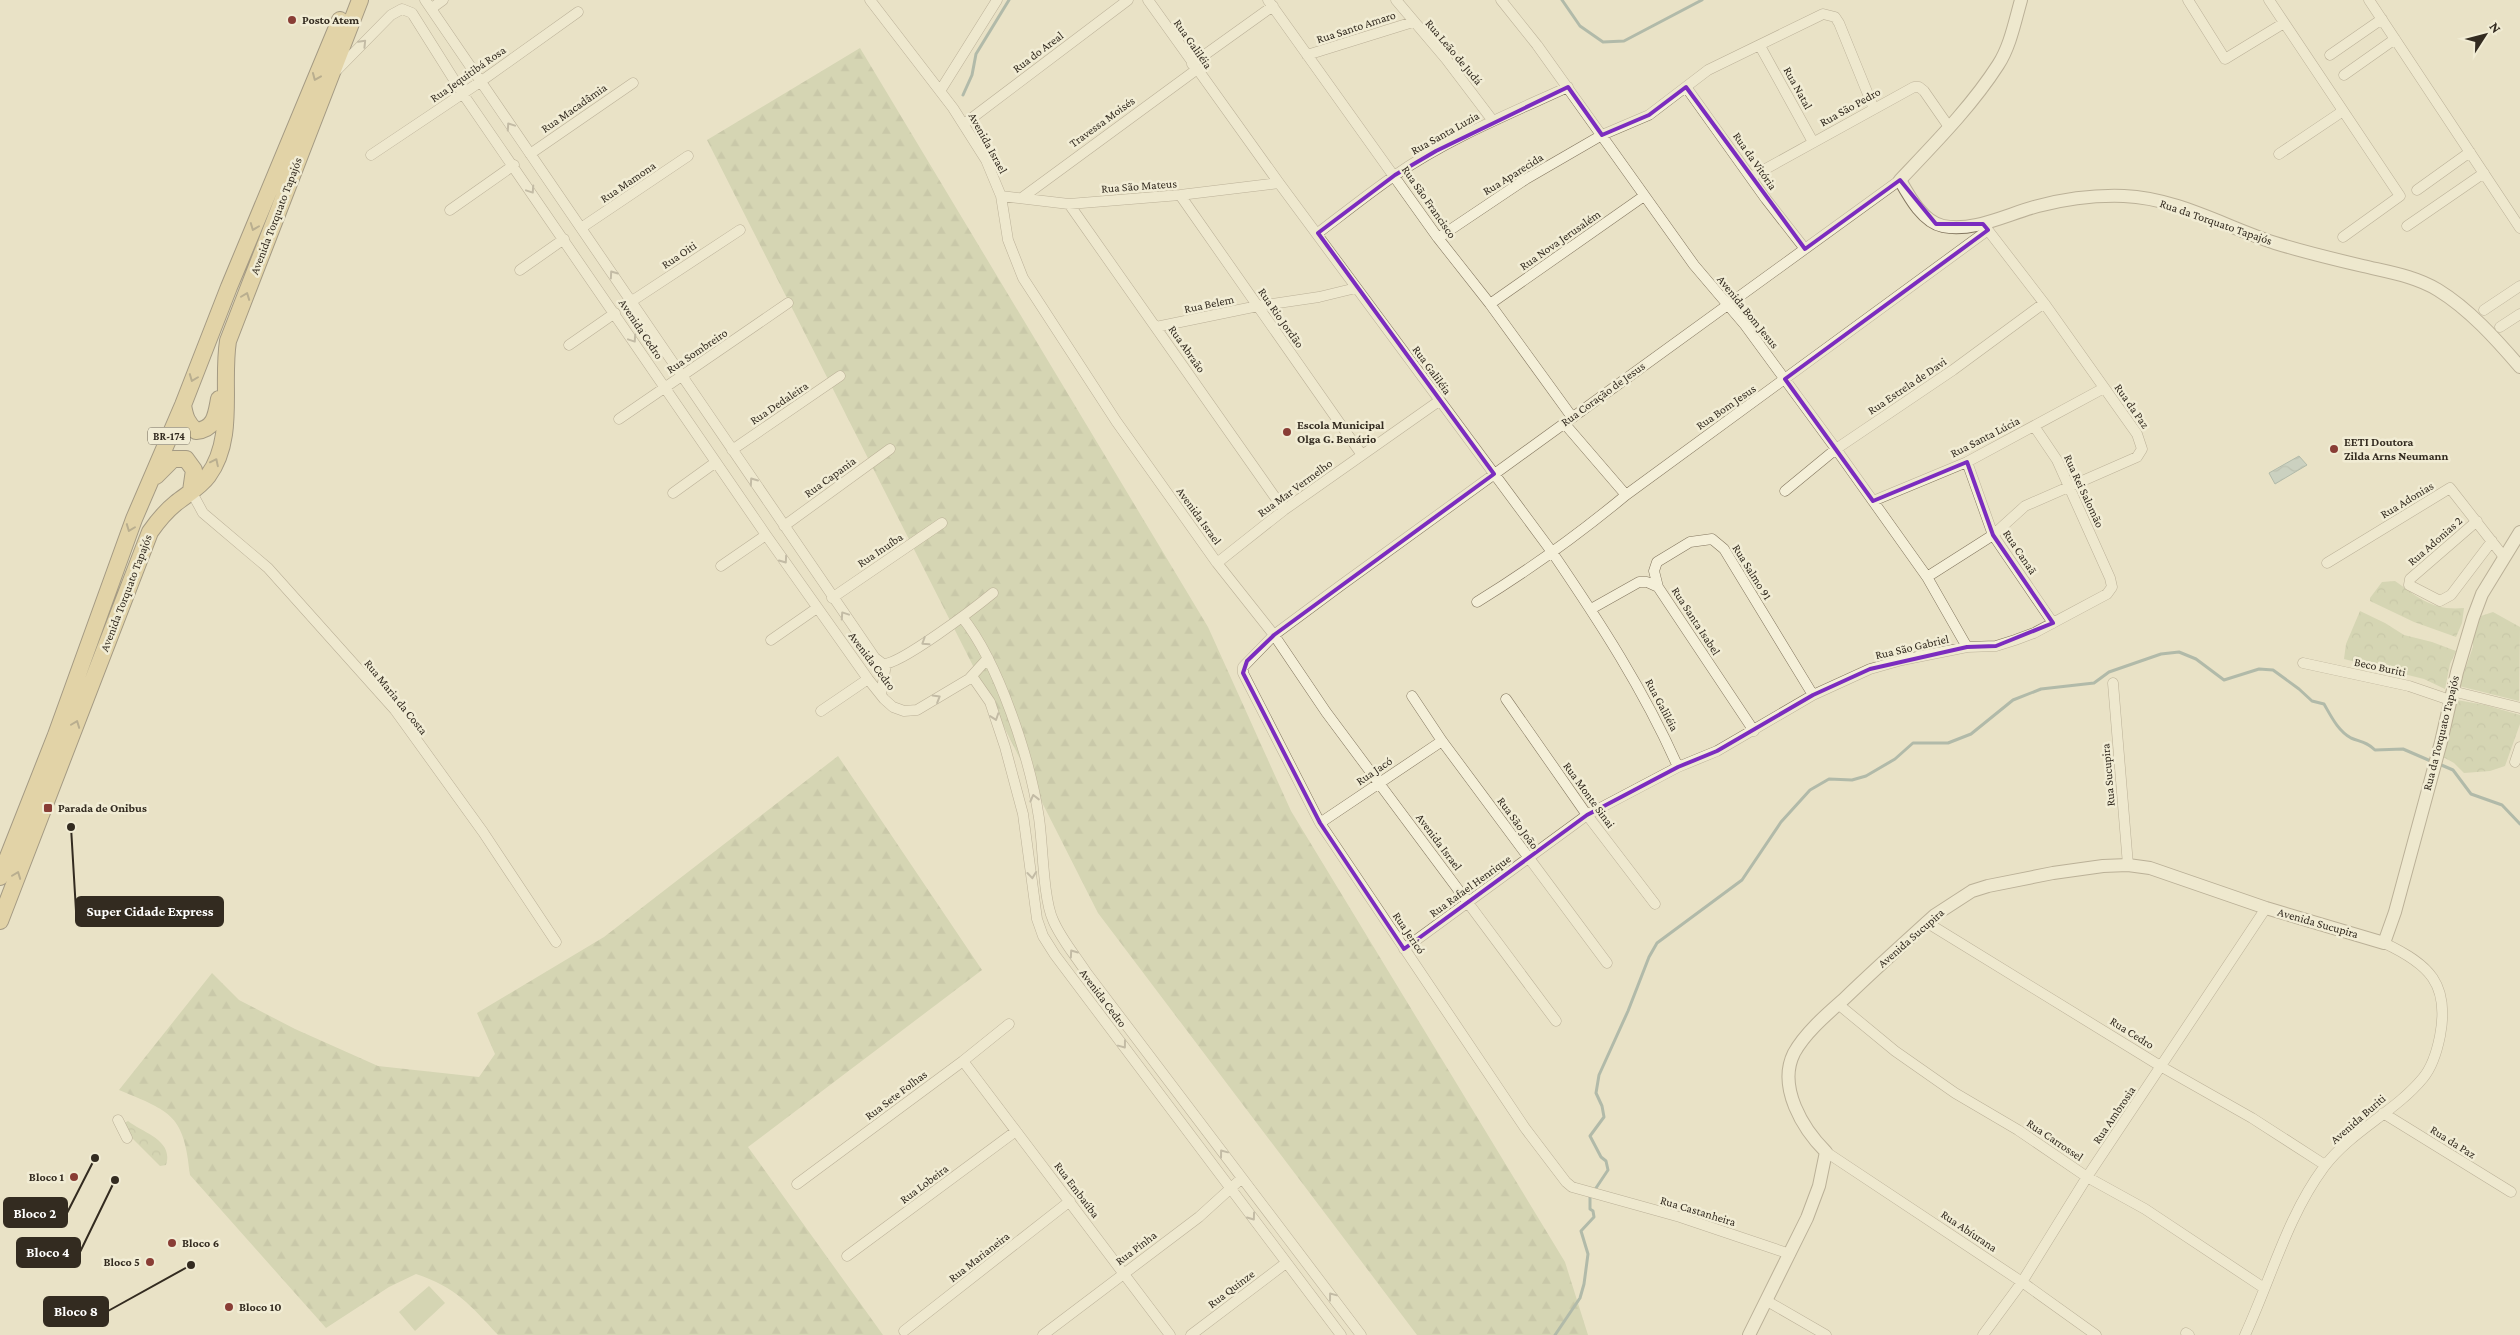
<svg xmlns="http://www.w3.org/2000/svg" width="2520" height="1335" viewBox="0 0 2520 1335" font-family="'Crimson Pro',serif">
  <defs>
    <pattern id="forest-firs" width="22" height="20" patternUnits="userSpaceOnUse" patternTransform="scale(1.25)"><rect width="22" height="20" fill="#bcc59b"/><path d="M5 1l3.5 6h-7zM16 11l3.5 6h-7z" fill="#a2a985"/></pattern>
    <pattern id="park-crowns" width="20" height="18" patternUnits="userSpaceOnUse" patternTransform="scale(1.25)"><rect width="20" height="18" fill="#bcc59b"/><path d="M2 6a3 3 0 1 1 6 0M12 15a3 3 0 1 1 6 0" fill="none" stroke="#a2a985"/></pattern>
    <pattern id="water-waves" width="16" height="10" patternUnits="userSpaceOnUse" patternTransform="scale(1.25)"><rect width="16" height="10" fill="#a6bdb9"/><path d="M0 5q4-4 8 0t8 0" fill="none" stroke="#889a96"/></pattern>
  </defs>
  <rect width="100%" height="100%" fill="#e9e2c6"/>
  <path fill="url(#forest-firs)" d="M 860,48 L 1208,627 L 1291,811 L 1565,1262 L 1588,1335 L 1417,1335 L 1098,913 L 707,140 Z
    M 838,756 L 982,970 L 748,1147 L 883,1335 L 498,1335 C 471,1306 456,1287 416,1274 L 389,1287 L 326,1328 L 190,1175 C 184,1115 172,1112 119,1090 L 212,973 L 239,1000 L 295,1029 L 378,1066 L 479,1077 L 495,1054 L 477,1013 L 604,937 Z"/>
  <path fill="url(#park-crowns)" d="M 2395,581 C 2419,598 2433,611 2464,608 L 2462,623 L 2456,637 L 2414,622 L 2370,601 L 2370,598 L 2382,582 Z
    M 2360,611 L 2385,623 L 2404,635 L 2432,642 L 2456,651 L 2450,664 L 2445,689 L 2424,679 L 2344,659 L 2346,644 Z
    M 2493,612 L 2520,627 L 2519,701 L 2459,686 L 2473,647 L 2473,634 L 2481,616 Z
    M 2457,700 L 2485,705 L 2520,715 L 2520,724 L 2505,766 L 2490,771 L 2464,773 L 2454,763 L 2443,757 Z
    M 128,1121 C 143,1133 174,1140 166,1165 L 160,1166 L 131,1137 L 124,1123 Z"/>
  <path fill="#bcc59b" d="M 429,1286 L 445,1303 L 415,1331 L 399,1312 Z"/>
  <path fill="url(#water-waves)" stroke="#6e8a86" d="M 2299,456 L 2307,465 L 2275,484 L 2269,473 Z"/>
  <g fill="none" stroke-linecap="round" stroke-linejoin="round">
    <path stroke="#6e8a86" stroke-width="3" d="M 1562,0 L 1580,26 L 1603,42 L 1624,41 L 1702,0
      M 963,95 L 972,75 L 976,54 L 1009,0
      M 2439,764 L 2453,770 L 2471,794 L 2502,805 L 2520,824
      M 1555,1335 L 1580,1298 L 1584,1284 L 1588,1254 L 1581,1231 L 1594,1217 L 1593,1211 L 1590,1209 L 1590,1197 L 1608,1170 L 1606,1161 L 1601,1157 L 1590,1136 L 1604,1117 L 1602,1106 L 1596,1093 L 1599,1075 L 1628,1011 L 1649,957 L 1657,943 L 1742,880 L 1781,822 L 1810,790 L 1829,779 L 1852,780 L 1866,776 L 1895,759 L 1913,743 L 1948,743 L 1971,734 L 2013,700 L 2041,689 L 2094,683 L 2109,672 L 2161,654 L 2179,652 L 2196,659 L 2224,680 L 2259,669 L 2273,670 L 2299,689 L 2312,701 L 2324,704 C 2331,716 2338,731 2351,738 C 2361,742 2367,742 2375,750 L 2403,749 L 2433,762"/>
    <g stroke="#82755e" stroke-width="11">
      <path id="minor" d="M 425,0 L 875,658 L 883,664 C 900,665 976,607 993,593
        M 870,0 L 953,108 L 986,160 L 1001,196 L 1008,240 L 1023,278 L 1116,421 L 1217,563 L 1274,635 L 1326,712 L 1556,1021
        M 1148,0 L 1279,183 L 1552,552 C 1599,621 1644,690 1678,767
        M 1268,0 L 1438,238 L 1490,304 L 1572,417
        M 1396,0 L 1446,59 L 1493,121
        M 1501,0 L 1537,45 L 1694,265 L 1745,325 L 1836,449 L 1927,577 L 1967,647
        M 2188,0 L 2225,59 L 2284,23
        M 2269,0 L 2400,196 L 2343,237
        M 2369,0 L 2520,228
        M 432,8 L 443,0
        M 1760,46 L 1813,142
        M 1307,55 L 1413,22
        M 2330,55 L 2382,19
        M 1192,64 L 1273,6
        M 337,70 L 391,15 L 402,9 L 412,13 L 463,94 L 766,535 L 868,679 L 884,699 L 893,707 L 904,711 L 917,710 L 969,679 L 988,658
        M 2344,75 L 2395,39
        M 1686,87 L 1766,199 L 1805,249
        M 940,91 L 997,0
        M 964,124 L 1128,0
        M 530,154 L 633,83
        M 2279,154 L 2343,111
        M 371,155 L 480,82 L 578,12
        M 1751,177 L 1914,87 L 1919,87 L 1924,91 L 1949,127
        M 2417,190 L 2470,152
        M 1180,195 L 1362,455
        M 1001,196 L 1069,204 L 1180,195 L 1279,183
        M 1023,197 L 1196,70
        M 1069,204 L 1284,510
        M 450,210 L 514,165
        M 2407,226 L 2484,173
        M 581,228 L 688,156
        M 1318,233 C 1343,214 1368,194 1394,176 C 1447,139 1509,114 1568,87
        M 1438,238 L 1526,179 L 1602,135 L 1649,115 L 1708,70 L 1823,14 L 1835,17 L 1839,23 L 1874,109
        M 520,270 L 564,239
        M 632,301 L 740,230
        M 1490,304 L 1644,196
        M 2484,310 L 2520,286
        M 1156,327 L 1258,306 L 1319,297 L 1356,288
        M 2500,327 L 2520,314
        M 569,345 L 615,313
        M 619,419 L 788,303
        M 1564,423 L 1626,495
        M 732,450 L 840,376
        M 1967,462 L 1993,535 L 2053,623
        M 191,491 L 203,513 L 268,568 L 395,710 L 483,832 L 556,942
        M 1785,491 L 1836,449 L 1953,370 L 2044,303
        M 673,493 L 716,462
        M 1873,501 L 1967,462 L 2104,388
        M 2477,521 L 2410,579 L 2409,585 L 2440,601 L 2451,595 L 2492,541
        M 784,526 L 890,449
        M 1217,563 L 1284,510 L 1439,401
        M 2327,563 L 2450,488 L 2504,557
        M 721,566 L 766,535
        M 1927,577 L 1993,535 L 2025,506 L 2137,457 L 2142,449 L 2137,434 L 2044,303 L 1984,225
        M 1658,587 L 1654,571 L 1657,562 L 1690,542 L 1712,539 L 1724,549 L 1813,695
        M 832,598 L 942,523
        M 1477,602 C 1529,570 1579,534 1626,495 L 1988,230
        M 1591,609 L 1639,582 L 1647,582 L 1658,587 L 1754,731
        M 962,617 C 999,663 1030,759 1039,818 C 1043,845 1043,898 1053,920 C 1061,939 1075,955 1086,972 L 1361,1335
        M 771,640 L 817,608
        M 2303,663 L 2409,686 L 2450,700
        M 969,679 L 974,679 L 990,702 L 1005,747 L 1023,814 L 1037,919 L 1043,936 L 1055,955 L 1341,1335
        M 2113,683 L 2128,865
        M 2452,691 L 2520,708
        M 881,695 L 886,664
        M 1412,696 L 1442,741 L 1607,963
        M 1506,699 L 1587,815 L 1655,904
        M 821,711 L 868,679
        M 2515,762 L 2520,747
        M 1320,823 L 1442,741
        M 1926,922 L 2162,1067 L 2252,1118 L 2325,1165
        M 1404,949 L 1587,815 L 1678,767 L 1717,751 L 1813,695 L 1870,669 L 1902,660 L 1967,647 L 1996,646 L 2015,640 L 2034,633 L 2107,594 L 2112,587 L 2110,578 L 2057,460 L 2034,426
        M 1838,1004 L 1895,1051 L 1955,1093 L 2018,1130 L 2087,1177 L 2145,1209 L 2264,1288
        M 963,1061 L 1170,1335
        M 2383,1113 L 2511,1192
        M 118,1120 L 127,1138
        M 1826,1152 L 2022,1282 L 2096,1335
        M 797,1184 L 963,1061 L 1009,1024
        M 1790,1254 L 1680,1217 L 1572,1187 L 1566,1182 L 1525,1128 L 1320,823 L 1243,673 L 1243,667 L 1274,635 L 1340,586 L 1900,180
        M 847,1256 L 1016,1131
        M 1767,1301 L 1826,1335
        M 904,1331 L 1070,1201
        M 2186,1333 L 2189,1335
        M 1043,1335 L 1199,1217 L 1242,1178
        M 1191,1335 L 1286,1263
        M 1983,1335 L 2022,1282 L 2087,1177 L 2266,908
        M 2245,1335 C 2271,1279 2287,1217 2324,1167 C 2351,1131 2395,1112 2423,1078 C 2433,1066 2437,1051 2440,1036 C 2450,984 2429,964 2384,943"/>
    </g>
    <g stroke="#82755e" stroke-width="14">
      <path id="tertiary" d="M 2021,0 C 2015,21 2010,47 1998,65 C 1971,107 1934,144 1900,180 C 1909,196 1923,222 1943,226 C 1975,232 2007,214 2038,206 C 2065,199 2096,195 2124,196 C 2177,198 2226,227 2275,243 C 2304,252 2333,259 2363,266 C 2388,272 2415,276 2438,290 C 2469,309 2496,339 2520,367
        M 1749,1335 L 1807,1218 L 1819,1186 L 1826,1152 C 1803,1129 1777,1087 1794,1053 C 1805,1033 1826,1015 1843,1000 C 1873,971 1904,943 1935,915 L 1972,891 L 1988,886 L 2053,873 L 2103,866 L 2128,865 L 2150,868 L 2266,908 L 2384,943 L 2395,912 L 2441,742 L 2457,672 L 2473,618 L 2482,594 L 2520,532"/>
    </g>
    <g stroke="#504331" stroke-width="18">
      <path id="trunk" d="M 183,405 C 185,417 187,423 196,431 C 215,429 216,415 219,399
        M 156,476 L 173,459 L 186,459 L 194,470 L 191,491
        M 0,877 L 56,735 L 134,519 L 183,405 L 229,287 L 340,20
        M 0,921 L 150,532 C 157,522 166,511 176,503 C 186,495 200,487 208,476 C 236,438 221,385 228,341 L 360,0"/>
    </g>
    <use href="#minor" stroke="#f4efd8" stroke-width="10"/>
    <use href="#tertiary" stroke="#f4efd8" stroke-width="12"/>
    <use href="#trunk" stroke="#dac281" stroke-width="16"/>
  </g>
  <defs><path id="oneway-chevron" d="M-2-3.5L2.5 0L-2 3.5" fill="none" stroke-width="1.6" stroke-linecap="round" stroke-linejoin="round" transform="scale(1.25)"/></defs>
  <g stroke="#948d7c">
    <use href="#oneway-chevron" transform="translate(363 43) rotate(-46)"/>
    <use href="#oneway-chevron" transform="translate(510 126) rotate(-124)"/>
    <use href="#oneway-chevron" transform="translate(531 190) rotate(56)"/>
    <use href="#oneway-chevron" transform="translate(613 274) rotate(-125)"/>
    <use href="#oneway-chevron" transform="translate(633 339) rotate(56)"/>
    <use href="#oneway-chevron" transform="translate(753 481) rotate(-125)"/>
    <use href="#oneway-chevron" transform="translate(784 560) rotate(55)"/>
    <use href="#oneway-chevron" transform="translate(844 615) rotate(-124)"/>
    <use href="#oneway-chevron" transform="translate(925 642) rotate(147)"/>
    <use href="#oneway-chevron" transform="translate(937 698) rotate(-31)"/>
    <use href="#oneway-chevron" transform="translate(995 717) rotate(71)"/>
    <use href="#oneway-chevron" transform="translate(1034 798) rotate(-104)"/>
    <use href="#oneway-chevron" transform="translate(1032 875) rotate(84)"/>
    <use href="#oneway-chevron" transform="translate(1073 953) rotate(-125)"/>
    <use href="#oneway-chevron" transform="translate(1123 1045) rotate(53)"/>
    <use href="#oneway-chevron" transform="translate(1223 1153) rotate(-127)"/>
    <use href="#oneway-chevron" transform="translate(1252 1217) rotate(54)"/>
    <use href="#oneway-chevron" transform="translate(1332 1296) rotate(-127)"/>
  </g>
  <g stroke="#7e6f4c">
    <use href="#oneway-chevron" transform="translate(316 77) rotate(113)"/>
    <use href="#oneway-chevron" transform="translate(254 227) rotate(111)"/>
    <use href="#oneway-chevron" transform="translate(246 296) rotate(-69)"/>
    <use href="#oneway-chevron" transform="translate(193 378) rotate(111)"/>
    <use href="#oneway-chevron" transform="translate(215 462) rotate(-64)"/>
    <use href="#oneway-chevron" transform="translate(130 528) rotate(111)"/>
    <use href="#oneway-chevron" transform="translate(76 724) rotate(-69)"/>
    <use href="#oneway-chevron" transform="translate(17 875) rotate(-69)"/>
  </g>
  <path d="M0 0H2520V1335H0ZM 1568,87 L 1602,135 L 1649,115 L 1686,87 L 1805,249 L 1900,180 L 1936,224 L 1983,224 L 1988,230 L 1785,379 L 1873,501 L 1967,462 L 1993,535 L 2053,623 L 1996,646 L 1967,647 L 1870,669 L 1813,695 L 1717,751 L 1678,767 L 1587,815 L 1404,949 L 1320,823 L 1243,673 L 1247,661 L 1274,635 L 1494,474 L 1318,233 L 1395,175 L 1436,151 Z" fill="#e9e2c6" fill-opacity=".55" fill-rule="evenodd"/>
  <path fill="none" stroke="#7b2cbf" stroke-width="4" stroke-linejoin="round" d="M 1568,87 L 1602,135 L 1649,115 L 1686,87 L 1805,249 L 1900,180 L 1936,224 L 1983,224 L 1988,230 L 1785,379 L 1873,501 L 1967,462 L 1993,535 L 2053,623 L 1996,646 L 1967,647 L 1870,669 L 1813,695 L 1717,751 L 1678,767 L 1587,815 L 1404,949 L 1320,823 L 1243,673 L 1247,661 L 1274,635 L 1494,474 L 1318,233 L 1395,175 L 1436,151 Z"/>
  <g fill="#893d35" stroke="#f1ecd4" stroke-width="2">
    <circle cx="292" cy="20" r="5"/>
    <circle cx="1287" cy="432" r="5"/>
    <circle cx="2334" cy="449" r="5"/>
    <rect x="43" y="803" width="10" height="10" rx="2.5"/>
    <circle cx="74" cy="1177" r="5"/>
    <circle cx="172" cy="1243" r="5"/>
    <circle cx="150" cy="1262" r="5"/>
    <circle cx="229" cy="1307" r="5"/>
  </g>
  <g text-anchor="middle" stroke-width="5" stroke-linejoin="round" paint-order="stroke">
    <rect fill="#f1ecd4" stroke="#6c6556" stroke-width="1" x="148" y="427.5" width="42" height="17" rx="4"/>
    <g font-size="11" font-weight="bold" fill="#332b20">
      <text x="169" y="440">BR-174</text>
    </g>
    <g font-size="12" font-weight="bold" fill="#332b20" stroke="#f1ecd4" text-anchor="start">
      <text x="302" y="24">Posto Atem</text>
      <text x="1297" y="429">Escola Municipal<tspan x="1297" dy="14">Olga G. Benário</tspan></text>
      <text x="2344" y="446">EETI Doutora<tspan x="2344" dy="14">Zilda Arns Neumann</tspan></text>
      <text x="58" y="812">Parada de Onibus</text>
      <text x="64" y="1181" text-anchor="end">Bloco 1</text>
      <text x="182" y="1247">Bloco 6</text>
      <text x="140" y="1266" text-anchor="end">Bloco 5</text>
      <text x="239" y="1311">Bloco 10</text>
    </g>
    <g font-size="12" fill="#332b20" stroke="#f1ecd4">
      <text transform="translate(1356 27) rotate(-18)" y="4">Rua Santo Amaro</text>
      <text transform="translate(1193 44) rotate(55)" y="4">Rua Galiléia</text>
      <text transform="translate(1038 52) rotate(-37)" y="4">Rua do Areal</text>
      <text transform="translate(1454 52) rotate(50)" y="4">Rua Leão de Judá</text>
      <text transform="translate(468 74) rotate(-35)" y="4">Rua Jequitibá Rosa</text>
      <text transform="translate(1798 88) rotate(61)" y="4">Rua Natal</text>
      <text transform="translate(1850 107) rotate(-29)" y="4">Rua São Pedro</text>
      <text transform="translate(574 108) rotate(-35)" y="4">Rua Macadâmia</text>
      <text transform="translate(1102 122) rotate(-36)" y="4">Travessa Moisés</text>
      <text transform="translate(1445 133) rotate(-29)" y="4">Rua Santa Luzia</text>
      <text transform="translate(988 143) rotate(61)" y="4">Avenida Israel</text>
      <text transform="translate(1755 161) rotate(55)" y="4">Rua da Vitória</text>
      <text transform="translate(1513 174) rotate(-32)" y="4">Rua Aparecida</text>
      <text transform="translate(628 182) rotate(-34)" y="4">Rua Mamona</text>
      <text transform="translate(1139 186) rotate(-4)" y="4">Rua São Mateus</text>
      <text transform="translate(1429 202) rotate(55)" y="4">Rua São Francisco</text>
      <text transform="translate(276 216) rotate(-69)" y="4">Avenida Torquato Tapajós</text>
      <text transform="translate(2216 222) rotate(19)" y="4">Rua da Torquato Tapajós</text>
      <text transform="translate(1560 240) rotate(-35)" y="4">Rua Nova Jerusalém</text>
      <text transform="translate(679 255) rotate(-34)" y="4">Rua Oiti</text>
      <text transform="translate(1209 304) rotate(-12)" y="4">Rua Belem</text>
      <text transform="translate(1748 312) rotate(51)" y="4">Avenida Bom Jesus</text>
      <text transform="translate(1281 318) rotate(55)" y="4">Rua Rio Jordão</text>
      <text transform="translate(641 329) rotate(56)" y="4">Avenida Cedro</text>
      <text transform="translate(1187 349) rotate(55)" y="4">Rua Abraão</text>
      <text transform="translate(697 351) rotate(-34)" y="4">Rua Sombreiro</text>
      <text transform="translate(1432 370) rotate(54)" y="4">Rua Galiléia</text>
      <text transform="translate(1907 386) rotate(-34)" y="4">Rua Estrela de Davi</text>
      <text transform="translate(1603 394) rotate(-36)" y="4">Rua Coração de Jesus</text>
      <text transform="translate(779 403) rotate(-34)" y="4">Rua Dedaleira</text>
      <text transform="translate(2132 406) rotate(55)" y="4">Rua da Paz</text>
      <text transform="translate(1726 407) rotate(-35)" y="4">Rua Bom Jesus</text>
      <text transform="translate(1985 437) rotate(-27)" y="4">Rua Santa Lúcia</text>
      <text transform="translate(830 477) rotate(-36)" y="4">Rua Capania</text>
      <text transform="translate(1295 488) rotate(-36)" y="4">Rua Mar Vermelho</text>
      <text transform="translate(2084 491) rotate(65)" y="4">Rua Rei Salomão</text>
      <text transform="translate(2407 500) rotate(-31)" y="4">Rua Adonias</text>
      <text transform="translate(1199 516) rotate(54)" y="4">Avenida Israel</text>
      <text transform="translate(2435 541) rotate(-41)" y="4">Rua Adonias 2</text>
      <text transform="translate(880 550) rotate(-34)" y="4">Rua Inuíba</text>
      <text transform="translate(2020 552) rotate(56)" y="4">Rua Canaã</text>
      <text transform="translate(1752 572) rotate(58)" y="4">Rua Salmo 91</text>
      <text transform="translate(126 593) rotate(-69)" y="4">Avenida Torquato Tapajós</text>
      <text transform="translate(1696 621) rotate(57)" y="4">Rua Santa Isabel</text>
      <text transform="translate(1912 647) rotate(-13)" y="4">Rua São Gabriel</text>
      <text transform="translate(872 661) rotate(53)" y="4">Avenida Cedro</text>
      <text transform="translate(2380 667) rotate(12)" y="4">Beco Buriti</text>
      <text transform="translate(396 697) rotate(51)" y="4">Rua Maria da Costa</text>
      <text transform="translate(1662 705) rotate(62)" y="4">Rua Galiléia</text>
      <text transform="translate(2441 733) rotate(-76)" y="4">Rua da Torquato Tapajós</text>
      <text transform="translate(1374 771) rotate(-34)" y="4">Rua Jacó</text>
      <text transform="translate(2108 775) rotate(-95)" y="4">Rua Sucupira</text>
      <text transform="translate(1589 795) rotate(54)" y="4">Rua Monte Sinai</text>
      <text transform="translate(1518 823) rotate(54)" y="4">Rua São João</text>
      <text transform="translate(1439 842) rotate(53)" y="4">Avenida Israel</text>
      <text transform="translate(1470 886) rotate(-36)" y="4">Rua Rafael Henrique</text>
      <text transform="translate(2318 923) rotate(16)" y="4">Avenida Sucupira</text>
      <text transform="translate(1409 933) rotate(56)" y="4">Rua Jericó</text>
      <text transform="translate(1911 938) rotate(-41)" y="4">Avenida Sucupira</text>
      <text transform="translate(1103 998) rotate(53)" y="4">Avenida Cedro</text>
      <text transform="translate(2132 1033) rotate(32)" y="4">Rua Cedro</text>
      <text transform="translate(896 1095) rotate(-37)" y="4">Rua Sete Folhas</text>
      <text transform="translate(2114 1115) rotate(-56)" y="4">Rua Ambrosia</text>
      <text transform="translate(2358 1119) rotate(-41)" y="4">Avenida Buriti</text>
      <text transform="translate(2055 1140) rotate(34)" y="4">Rua Carrossel</text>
      <text transform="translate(2453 1142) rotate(32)" y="4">Rua da Paz</text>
      <text transform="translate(924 1184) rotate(-37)" y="4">Rua Lobeira</text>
      <text transform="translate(1077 1190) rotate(53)" y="4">Rua Embaúba</text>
      <text transform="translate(1698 1211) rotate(17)" y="4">Rua Castanheira</text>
      <text transform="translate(1969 1231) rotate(34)" y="4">Rua Abíurana</text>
      <text transform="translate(1136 1248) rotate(-37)" y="4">Rua Pinha</text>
      <text transform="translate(979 1257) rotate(-38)" y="4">Rua Marianeira</text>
      <text transform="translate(1231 1289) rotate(-37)" y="4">Rua Quinze</text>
    </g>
  </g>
  <path fill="none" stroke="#332b20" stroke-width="2" d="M71 827L76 911M95 1158L67 1213M115 1180L80 1252M191 1265L108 1311"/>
  <g fill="#332b20" stroke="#f1ecd4" stroke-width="2">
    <circle cx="71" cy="827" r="5"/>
    <circle cx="95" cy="1158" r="5"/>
    <circle cx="115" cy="1180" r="5"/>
    <circle cx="191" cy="1265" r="5"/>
  </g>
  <g fill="#332b20" stroke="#332b20" stroke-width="2">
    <rect x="76" y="897" width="147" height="29" rx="5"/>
    <rect x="4" y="1198" width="63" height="29" rx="5"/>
    <rect x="17" y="1238" width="63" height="29" rx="5"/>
    <rect x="44" y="1297" width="64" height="29" rx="5"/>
  </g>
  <g font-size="14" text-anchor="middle" font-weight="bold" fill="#fff">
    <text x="150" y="916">Super Cidade Express</text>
    <text x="35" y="1218">Bloco 2</text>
    <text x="48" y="1257">Bloco 4</text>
    <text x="76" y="1316">Bloco 8</text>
  </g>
  <g transform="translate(2485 35) rotate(54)" stroke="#f1ecd4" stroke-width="4" paint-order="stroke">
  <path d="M0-4L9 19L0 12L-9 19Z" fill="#332b20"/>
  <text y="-8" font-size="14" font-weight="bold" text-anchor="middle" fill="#332b20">N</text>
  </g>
</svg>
